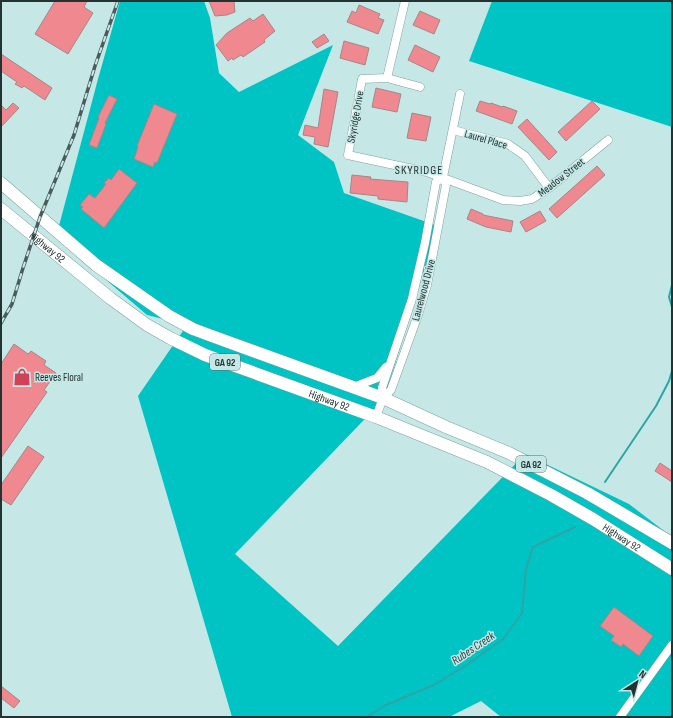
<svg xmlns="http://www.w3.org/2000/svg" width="673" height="718" viewBox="0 0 673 718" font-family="'Sofia Sans Condensed',sans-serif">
  <rect width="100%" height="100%" fill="#c5e8e7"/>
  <path fill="#00c4c4" d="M 120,1 L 204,1 L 210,18 L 219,73 L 239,92 L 333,45 L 298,135 L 334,162 L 344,193 L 438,226 L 384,399 L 235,554 L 338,646 L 525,454 L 629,504 L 672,537 L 672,717 L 501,717 L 481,701 L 449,717 L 232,717 L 138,396 L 187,325 L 147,315 L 56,237 L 98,79 Z
    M 492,1 L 672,1 L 672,127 L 469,61 Z"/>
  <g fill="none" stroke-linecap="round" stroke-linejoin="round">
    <path stroke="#2da5a5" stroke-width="2" d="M 672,285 L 669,297 L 672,307
      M 605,482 L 656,406 L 669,381 L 672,371
      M 366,717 L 386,705 L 434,685 L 468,664 L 503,639 L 522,613 L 526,569 L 533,547 L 575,527"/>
  </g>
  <path fill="#f0888f" stroke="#a48687" d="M 55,1 L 87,1 L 84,7 L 93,13 L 68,54 L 35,34 Z
    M 209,1 L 234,1 L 235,12 L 227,15 L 215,16 Z
    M 359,5 L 380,14 L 378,18 L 384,20 L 378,34 L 347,22 L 352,11 L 356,13 Z
    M 420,11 L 440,20 L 434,34 L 413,25 Z
    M 263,14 L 275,31 L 264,40 L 265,42 L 243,57 L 241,55 L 233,60 L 232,58 L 228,61 L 216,45 L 227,33 L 250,18 L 253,21 Z
    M 324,34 L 329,41 L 317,48 L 312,42 Z
    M 344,41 L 369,48 L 365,65 L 340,58 Z
    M 415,45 L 440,57 L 433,72 L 408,60 Z
    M 1,54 L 52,88 L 45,100 L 24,86 L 22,88 L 15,84 L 17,82 L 1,71 Z
    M 376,88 L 401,94 L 397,112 L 372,107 Z
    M 324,89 L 338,92 L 328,147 L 314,144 L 315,137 L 303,135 L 305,125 L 318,128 Z
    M 109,95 L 117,99 L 105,123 L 106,124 L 97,148 L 89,145 L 99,118 L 98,117 Z
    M 480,101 L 490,104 L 491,103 L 502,107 L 503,106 L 517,111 L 512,124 L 476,111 Z
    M 592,101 L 600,109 L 566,141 L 558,132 Z
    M 13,103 L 19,108 L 1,127 L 1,105 L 6,110 Z
    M 154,104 L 177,114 L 157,163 L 155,162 L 153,167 L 134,159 L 138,147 L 137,146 Z
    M 412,113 L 431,117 L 426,141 L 407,138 Z
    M 527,119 L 557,152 L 549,160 L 518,127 Z
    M 597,166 L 605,175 L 557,218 L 549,209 Z
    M 119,169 L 137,183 L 104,228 L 81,209 L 83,207 L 80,205 L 89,194 L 95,198 L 106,184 L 104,183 L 109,178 L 111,180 Z
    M 352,175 L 371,177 L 370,179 L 408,182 L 407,202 L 378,199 L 378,196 L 350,193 Z
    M 471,209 L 483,214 L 483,215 L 513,221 L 511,232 L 486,227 L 467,219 Z
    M 540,211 L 546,221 L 526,232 L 520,222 Z
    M 14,344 L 28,354 L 31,351 L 46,361 L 44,365 L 56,373 L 44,390 L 47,392 L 1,458 L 1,364 Z
    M 28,446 L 44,457 L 11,505 L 1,499 L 1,485 Z
    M 660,463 L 672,471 L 672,482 L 655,471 Z
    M 614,607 L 653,636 L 639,656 L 623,644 L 621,647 L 611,640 L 614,636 L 600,626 Z
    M 1,686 L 20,701 L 14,708 L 1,698 Z"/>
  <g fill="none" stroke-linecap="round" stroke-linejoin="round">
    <g stroke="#7fa0a0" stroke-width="9">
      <path id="street" d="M 387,78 L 405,1
        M 420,87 L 387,78 L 362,79 L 348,155 L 427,172 L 503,200 L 520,201 L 532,199 L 549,188 L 608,140
        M 453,130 L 508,144 L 525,156 L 549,188
        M 354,387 L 377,378 L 386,367
        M 383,398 L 382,388 L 412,299 L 425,243 L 436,182 L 443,177
        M 376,417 L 383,398 L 391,390 L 418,315 L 427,285 L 446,185 L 443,177 L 460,94
        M 620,717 L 672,645"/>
    </g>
    <g stroke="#7fa0a0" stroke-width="13">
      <g id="primary">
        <path d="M 1,183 L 96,265 L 169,316 L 193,329 L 209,335 L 383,398 L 446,427 L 509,453 L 587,493 L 672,543"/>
        <path id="s1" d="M 1,209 L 110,298 L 147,325 L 170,338 L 205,355 L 376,417 L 487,462 L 551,495 L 593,519 L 672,569"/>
      </g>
    </g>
    <use href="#street" stroke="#fff" stroke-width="8"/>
    <use href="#primary" stroke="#fff" stroke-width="12"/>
    <g stroke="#495c5b" stroke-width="3.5">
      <path id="rail" d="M 1,323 L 12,304 L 23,268 L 40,217 L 74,135 L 95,66 L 118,1"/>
    </g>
    <use href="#rail" stroke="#c5e8e7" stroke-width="2" stroke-dasharray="6" stroke-linecap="butt"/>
  </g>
  <defs>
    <g id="shop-bare" transform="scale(1.38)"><path d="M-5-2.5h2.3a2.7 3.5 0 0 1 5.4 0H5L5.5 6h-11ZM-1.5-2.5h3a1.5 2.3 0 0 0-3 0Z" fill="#d24257" stroke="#c5e8e7" stroke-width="2.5" paint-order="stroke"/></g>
  </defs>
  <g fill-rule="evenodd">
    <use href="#shop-bare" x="22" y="377"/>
  </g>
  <g text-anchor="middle" stroke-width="3" stroke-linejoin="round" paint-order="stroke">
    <g fill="#c5e8e7" stroke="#546968" stroke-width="1">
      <rect x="210" y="354" width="30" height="16" rx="3"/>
      <rect x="516" y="456" width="30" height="16" rx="3"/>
    </g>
    <g font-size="10" font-weight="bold" fill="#243231">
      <text x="225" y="366">GA 92</text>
      <text x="531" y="468">GA 92</text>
    </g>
    <g font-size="11" fill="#243231" stroke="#c5e8e7">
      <text transform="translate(355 117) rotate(-80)" y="4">Skyridge Drive</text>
      <text transform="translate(486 139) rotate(16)" y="4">Laurel Place</text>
      <text transform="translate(561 177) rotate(-38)" y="4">Meadow Street</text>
      <text dy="4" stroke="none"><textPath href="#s1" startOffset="60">Highway 92</textPath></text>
      <text transform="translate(423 290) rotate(-75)" y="4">Laurelwood Drive</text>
      <text dy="4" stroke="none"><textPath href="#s1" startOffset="384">Highway 92</textPath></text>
      <text dy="4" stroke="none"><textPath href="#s1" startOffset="708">Highway 92</textPath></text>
    </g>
    <g font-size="11" fill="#243231" stroke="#c5e8e7" text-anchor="start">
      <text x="35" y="381">Reeves Floral</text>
    </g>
    <g font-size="12" letter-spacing="1" fill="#243231" stroke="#c5e8e7">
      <text x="419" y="174">SKYRIDGE</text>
    </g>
    <g font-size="12" font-style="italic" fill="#294242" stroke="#c5e8e7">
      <text transform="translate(473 648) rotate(-34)" y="4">Rubes Creek</text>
    </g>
  </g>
  <rect width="673" height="718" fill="none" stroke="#243231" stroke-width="4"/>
  <g transform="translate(637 682) rotate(36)" stroke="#c5e8e7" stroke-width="3" paint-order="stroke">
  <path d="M0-3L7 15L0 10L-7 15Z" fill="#243231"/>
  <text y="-6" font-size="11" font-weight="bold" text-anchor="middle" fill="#243231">N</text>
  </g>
</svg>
